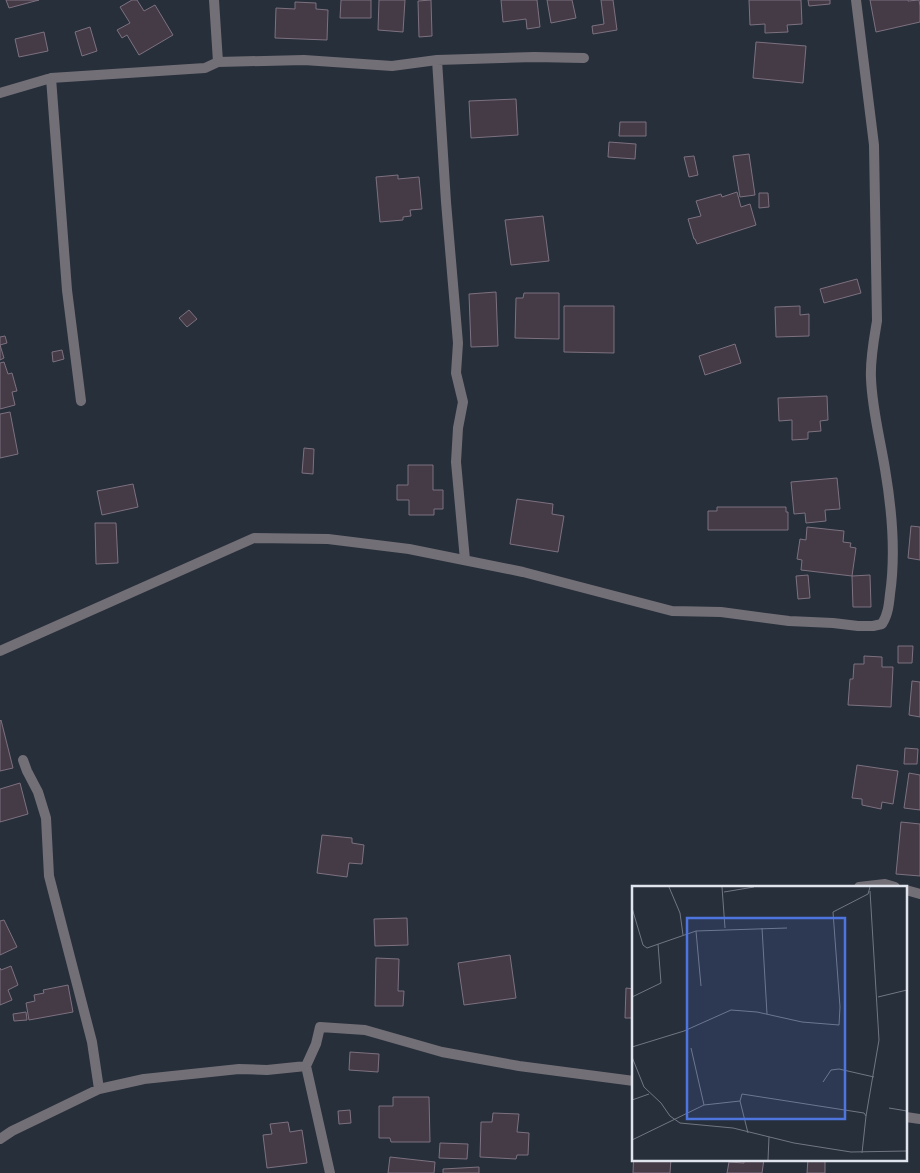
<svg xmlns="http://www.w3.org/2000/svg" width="920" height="1173" viewBox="0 0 920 1173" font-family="'Roboto Serif',serif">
  <rect width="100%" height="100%" fill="#272f3b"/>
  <path fill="#453b47" stroke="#7d717f" d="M 6,0 L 39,0 L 9,8 Z
    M 132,0 L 137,0 L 144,11 L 155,5 L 173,35 L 139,55 L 127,35 L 122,38 L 117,30 L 130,23 L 120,7 Z
    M 341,0 L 371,0 L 371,18 L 340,18 Z
    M 379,0 L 405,0 L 403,32 L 378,30 Z
    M 431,0 L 432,36 L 419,37 L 418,1 Z
    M 501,0 L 537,0 L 540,27 L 527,29 L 526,19 L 503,22 Z
    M 547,0 L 572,0 L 576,18 L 551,23 Z
    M 601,0 L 613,0 L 617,30 L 593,34 L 592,26 L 604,24 Z
    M 749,0 L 801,0 L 802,24 L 787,25 L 788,32 L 765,33 L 765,24 L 750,25 Z
    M 808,0 L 830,0 L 830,4 L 809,6 Z
    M 870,0 L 908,0 L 908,1 L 919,0 L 920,6 L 920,22 L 876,32 Z
    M 295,2 L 316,3 L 316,9 L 328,10 L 327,40 L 275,38 L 276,8 L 295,9 Z
    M 90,27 L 97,51 L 82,56 L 75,32 Z
    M 44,32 L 48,51 L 19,57 L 15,39 Z
    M 756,42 L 806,46 L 803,83 L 753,78 Z
    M 516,99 L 518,135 L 471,138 L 469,101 Z
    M 620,122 L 646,122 L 646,136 L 619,136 Z
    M 609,142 L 636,144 L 635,159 L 608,157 Z
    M 749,154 L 755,195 L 740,197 L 733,156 Z
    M 694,156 L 698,175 L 689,177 L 684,157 Z
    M 398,175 L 398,179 L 419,177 L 422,209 L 410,210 L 411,216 L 403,217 L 403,220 L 380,222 L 376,177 Z
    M 737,192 L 741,207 L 750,204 L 756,225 L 697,244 L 695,239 L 694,239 L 688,219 L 701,216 L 696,201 L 721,194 L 722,197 Z
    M 759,193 L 768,193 L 769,207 L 759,208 Z
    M 543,216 L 549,261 L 511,265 L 505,220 Z
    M 857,279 L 861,293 L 824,303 L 820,289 Z
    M 496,292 L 498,346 L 471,347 L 469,294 Z
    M 524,293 L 559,293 L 559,339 L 515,338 L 516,298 L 523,298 Z
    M 564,306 L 614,306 L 614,353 L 564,352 Z
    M 800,306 L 800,315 L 809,314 L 809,336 L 776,337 L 775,307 Z
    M 189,310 L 197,319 L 187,327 L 179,318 Z
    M 5,336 L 7,343 L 0,345 L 4,358 L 0,360 L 0,337 Z
    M 735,344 L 741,363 L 705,375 L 699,356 Z
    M 62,350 L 64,359 L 53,362 L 52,352 Z
    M 4,362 L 8,374 L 12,373 L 17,391 L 12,392 L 15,405 L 0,409 L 0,363 Z
    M 827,396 L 828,420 L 820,421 L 821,431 L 808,432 L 808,439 L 792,440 L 792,420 L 779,421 L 778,398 Z
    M 10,412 L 18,454 L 0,458 L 0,414 Z
    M 304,448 L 314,449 L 313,474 L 302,473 Z
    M 408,465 L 433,465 L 433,490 L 443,490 L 443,509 L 434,509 L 434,515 L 409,515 L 409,500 L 397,500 L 397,485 L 408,485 Z
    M 837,478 L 840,509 L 825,510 L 826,521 L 806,523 L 805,513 L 794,514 L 791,482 Z
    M 133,484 L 138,507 L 102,515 L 97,491 Z
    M 517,499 L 553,504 L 552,514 L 564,516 L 558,552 L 510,544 Z
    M 717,507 L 786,507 L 786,512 L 788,512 L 788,530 L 708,530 L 708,511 L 717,511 Z
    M 95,523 L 116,523 L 118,563 L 96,564 Z
    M 911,526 L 920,527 L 920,560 L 908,558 Z
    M 807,527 L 844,531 L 843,542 L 851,543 L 850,547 L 856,548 L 852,576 L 801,570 L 802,560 L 797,559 L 800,539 L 806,540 Z
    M 808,575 L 810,598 L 798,599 L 796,576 Z
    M 870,575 L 871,607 L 853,607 L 852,576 Z
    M 898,646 L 913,646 L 912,663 L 898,663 Z
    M 864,656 L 882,657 L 882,667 L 893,667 L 891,707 L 848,705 L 850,679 L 853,679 L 854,664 L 864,664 Z
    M 912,681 L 920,682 L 920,717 L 909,715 Z
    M 1,720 L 13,768 L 0,771 L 0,721 Z
    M 905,748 L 918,749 L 917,764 L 904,764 Z
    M 857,765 L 898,771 L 893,804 L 882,802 L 881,809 L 862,805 L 862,799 L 852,798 Z
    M 909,773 L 920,775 L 920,810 L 904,808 Z
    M 20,783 L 28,814 L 0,822 L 0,789 Z
    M 901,822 L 920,824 L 920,876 L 896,874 Z
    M 322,835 L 352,838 L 352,843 L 364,845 L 362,864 L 349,863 L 347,877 L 317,873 Z
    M 407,918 L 408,945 L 375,946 L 374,919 Z
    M 4,920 L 17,947 L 0,955 L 0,921 Z
    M 510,955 L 516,998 L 464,1005 L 458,963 Z
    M 376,958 L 399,959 L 398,991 L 404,991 L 403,1006 L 375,1006 Z
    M 11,966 L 18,985 L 8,990 L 12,1000 L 0,1005 L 0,968 L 1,970 Z
    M 68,985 L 73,1012 L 29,1020 L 26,1003 L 35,1001 L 34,995 L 44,993 L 43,990 Z
    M 626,988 L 634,989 L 634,1018 L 625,1018 Z
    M 26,1012 L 27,1020 L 14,1021 L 13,1014 Z
    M 350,1052 L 379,1054 L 378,1072 L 349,1070 Z
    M 393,1097 L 429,1097 L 430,1142 L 391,1142 L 390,1138 L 379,1138 L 379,1106 L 393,1106 Z
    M 350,1110 L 351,1123 L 339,1124 L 338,1111 Z
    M 493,1113 L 519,1114 L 517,1132 L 529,1133 L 528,1155 L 517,1155 L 516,1159 L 480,1157 L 481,1122 L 492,1122 Z
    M 288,1122 L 290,1132 L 302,1130 L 307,1163 L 267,1168 L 263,1135 L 272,1134 L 270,1124 Z
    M 440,1143 L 468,1144 L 467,1159 L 439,1158 Z
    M 634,1147 L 634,1159 L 671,1159 L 670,1173 L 633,1173 Z
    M 390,1157 L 435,1162 L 434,1173 L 388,1173 Z
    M 744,1159 L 764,1159 L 762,1173 L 727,1173 L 729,1162 L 744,1163 Z
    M 808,1159 L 825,1159 L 825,1173 L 807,1173 Z
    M 479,1167 L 479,1173 L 443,1173 L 443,1169 Z"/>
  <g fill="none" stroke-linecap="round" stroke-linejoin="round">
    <path stroke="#736f76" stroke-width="10" d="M 214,0 L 218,62
      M 437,60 L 446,202 L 458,343 L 456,373 L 463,402 L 458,428 L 456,462 L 465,560
      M 51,78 L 67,290 L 81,401
      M 0,93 L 51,78 L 205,68 L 218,62 L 304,60 L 392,66 L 437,60 L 534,57 L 584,58
      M 0,651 L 254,538 L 328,539 L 409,549 L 523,572 L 672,611 L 721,612 L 789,621 L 833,623 L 858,626 L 873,626 L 882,624 C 888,615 889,604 890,594 C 896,553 892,510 885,469 C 880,438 872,409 871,378 C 870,359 874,339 877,321 L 874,145 L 856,0
      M 23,760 L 27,771 L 38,792 L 46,818 L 49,876 L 92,1042 L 99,1089
      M 859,887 L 885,884 L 895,887
      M 906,890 L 920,894
      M 306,1066 L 330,1173
      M 906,1117 L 920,1119
      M 0,1139 L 12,1131 L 99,1089 L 144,1079 L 239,1069 L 267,1070 L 306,1066 L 316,1044 L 320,1027 L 365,1030 L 442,1052 L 519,1066 L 634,1081"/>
  </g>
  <g transform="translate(632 886)">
    <rect width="275" height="275" fill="#272f3b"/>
    <path fill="none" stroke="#717782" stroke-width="1" d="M 37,1 L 48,27 L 51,49M 90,1 L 93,42M 92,6 L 122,1M 0,22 L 11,59 L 15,62 L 64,45 L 155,42M 130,42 L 135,128M 64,45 L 69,100M 0,111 L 29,97 L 26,58M 246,111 L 275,104M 0,161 L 52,145 L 99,124 L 125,126 L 170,136 L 207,139 L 208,121 L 201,26 L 236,8 L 238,1M 59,162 L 72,219M 0,171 L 12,201 L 29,217 L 38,230 L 48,237 L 101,242 L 162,257 L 219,266 L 275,265M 191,196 L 199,184 L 207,183 L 242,191M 0,214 L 17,208M 108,215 L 116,247M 257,222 L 275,225M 234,230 L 247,154 L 238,5M 0,254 L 72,219 L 108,215 L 110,208 L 232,227 L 234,230 L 230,267M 136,274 L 137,251"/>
    <path fill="#4e74dd" fill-opacity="0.15" stroke="#4e74dd" stroke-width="2.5" d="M 55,32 L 213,32 L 213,233 L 55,233 Z"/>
    <rect width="275" height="275" fill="none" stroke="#dfe4ed" stroke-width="2.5"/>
  </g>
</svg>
